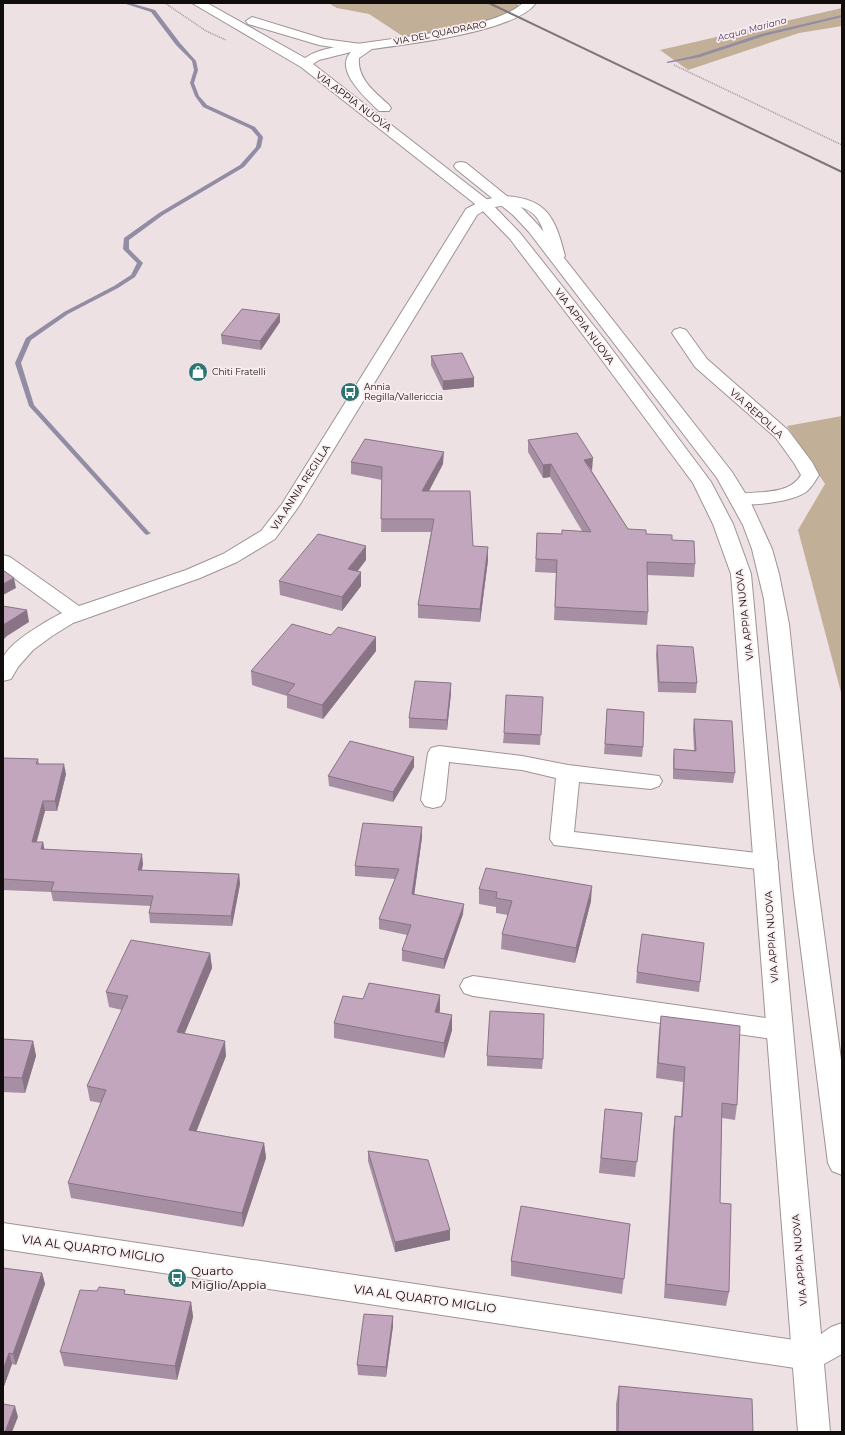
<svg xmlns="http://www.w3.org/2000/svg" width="845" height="1435" viewBox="0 0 845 1435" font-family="Montserrat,sans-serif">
  <rect width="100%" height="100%" fill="#ede1e3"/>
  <path fill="#c1af98" d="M 328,3 L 518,3 L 518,7 L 488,21 L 404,37 L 369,14 L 337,8 Z
    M 842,8 L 842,26 L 799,33 L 688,70 L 660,50 Z
    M 842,416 L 842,696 L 798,530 L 825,484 L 787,426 Z"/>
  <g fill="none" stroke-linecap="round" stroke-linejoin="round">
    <path fill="#928ca4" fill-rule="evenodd" d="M 123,3 L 130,3 L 155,10 L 180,43 L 196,61 L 198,70 L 194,83 L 199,96 L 207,105 L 255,127 L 263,137 L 261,147 L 244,167 L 163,215 L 129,240 L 129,249 L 143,263 L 135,277 L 118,288 L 68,314 L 31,340 L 21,363 L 34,405 L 149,532 L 151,533 L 147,535 L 145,534 L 29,406 L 15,363 L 26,338 L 64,312 L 114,286 L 131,275 L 137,263 L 123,249 L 124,238 L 159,213 L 240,165 L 256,147 L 258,137 L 251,129 L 203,107 L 195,96 L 190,83 L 194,70 L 192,61 L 176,45 L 151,12 Z
      M 842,15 L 842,17 L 764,36 L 700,57 L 668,63 L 666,62 L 697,55 L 761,34 Z"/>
    <g stroke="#9e9395" stroke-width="2">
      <path id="minor" d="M 252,17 L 324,39 L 361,44 L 363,47 L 357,51 L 319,45 L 248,24 L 246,21 Z
        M 503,196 C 547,198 555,217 565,256 L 562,259 L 552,259 C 545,249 546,234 540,223 C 530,200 494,202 477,215 L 299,506 L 275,539 L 237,562 L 200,578 L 73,623 L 52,636 L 33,650 L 18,667 L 11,679 L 3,681 C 3,674 2,665 3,659 C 6,644 48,620 62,613 L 3,570 L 3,555 L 10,557 L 79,606 L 186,570 L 223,554 L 261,531 L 282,504 L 466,209 L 483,200 Z
        M 680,328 L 686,330 L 707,359 L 788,430 L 812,462 L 819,475 C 815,481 812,487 806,492 C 791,502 750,507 733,503 L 731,499 L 733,495 C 755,490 788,497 801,475 L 794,463 L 776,438 L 695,367 L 672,333 L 674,330 Z
        M 439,746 L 522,756 L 568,765 L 659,776 L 662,781 L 659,786 L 651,789 L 579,782 L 574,832 L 766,854 L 775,856 L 778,862 L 775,868 L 766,870 L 554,845 L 550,839 L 556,778 L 522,770 L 449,762 L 445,800 L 441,806 L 433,808 L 425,806 L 421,800 L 428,753 L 431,748 Z
        M 473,976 L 779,1020 L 788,1023 L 792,1030 L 788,1037 L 779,1040 L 473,996 L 464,993 L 460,986 L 464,979 Z
        M 3,1223 L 808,1342 L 819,1346 L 824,1356 L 819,1366 L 808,1370 L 3,1249 Z"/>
    </g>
    <g stroke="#9e9395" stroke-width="2">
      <path id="major" d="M 192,3 L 207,3 L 305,58 C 321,47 344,46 364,43 C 402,37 496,28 523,3 L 536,3 C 515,32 408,44 372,49 L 359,58 C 357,79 375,92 389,105 L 391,108 L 389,111 L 379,111 C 367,99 333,70 351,52 L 319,60 L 313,64 L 489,201 L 520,233 L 605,340 L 711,482 L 733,524 L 751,574 L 821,1334 L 831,1327 L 842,1323 L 842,1354 L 824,1364 L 830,1432 L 798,1432 L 731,574 L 713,524 L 693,483 L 593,348 L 510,239 L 479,207 L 301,67 Z
        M 461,162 L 466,163 L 523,209 L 539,226 L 732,472 L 750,501 L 772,549 L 779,574 L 789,624 L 813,851 L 842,1067 L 842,1175 L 832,1171 L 828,1163 L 794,895 L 764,599 L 752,549 L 743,525 L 717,478 L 529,232 L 513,215 L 456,169 L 454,166 L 456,163 Z"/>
    </g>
    <path stroke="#a09798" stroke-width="1.5" stroke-dasharray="1 1" stroke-linecap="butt" d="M 165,3 L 206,31 L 226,40
      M 674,65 L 842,145"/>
    <use href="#minor" fill="#fff" fill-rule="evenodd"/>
    <use href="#major" fill="#fff" fill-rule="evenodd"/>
    <path stroke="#7e7677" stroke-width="2" d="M 489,3 L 842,172"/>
  </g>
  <path fill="#a78fa3" d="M 280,322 L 261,350 L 222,344 L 221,335 Z
    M 431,356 L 474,378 L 474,387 L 443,390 L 431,365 Z
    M 528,440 L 592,471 L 628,529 L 672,540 L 695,564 L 694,577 L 647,575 L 648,612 L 647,625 L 554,620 L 556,573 L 535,572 L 537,533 L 562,534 L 582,531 L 550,477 L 543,478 L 528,452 Z
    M 351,462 L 443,464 L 429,491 L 473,546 L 488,560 L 480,622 L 418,618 L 418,605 L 431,532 L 381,532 L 382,480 L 351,474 Z
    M 366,560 L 357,572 L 361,586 L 342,611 L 280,595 L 279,581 Z
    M 657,645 L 697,683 L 696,693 L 658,692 L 656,655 Z
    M 376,651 L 323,719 L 287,708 L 287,696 L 252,685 L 251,671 Z
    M 451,683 L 451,693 L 447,730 L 409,728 L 409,718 Z
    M 543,697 L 540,745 L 503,743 L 504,733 Z
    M 607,709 L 643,747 L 642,757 L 604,754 Z
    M 694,719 L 735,773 L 733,783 L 673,779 L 673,759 L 674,749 L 694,750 L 693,729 Z
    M 414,757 L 414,767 L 393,802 L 329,786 L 328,776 Z
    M 3,758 L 38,759 L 39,764 L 66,774 L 57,811 L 45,811 L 36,842 L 43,842 L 44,849 L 143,864 L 142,870 L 239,874 L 240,884 L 232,926 L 150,923 L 149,913 L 151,906 L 53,901 L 51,892 L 3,890 Z
    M 422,837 L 414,894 L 463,914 L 444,969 L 402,961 L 402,950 L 407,935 L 379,929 L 379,919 L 395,879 L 355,876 L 355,866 Z
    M 479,889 L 591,901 L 575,963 L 501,949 L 502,934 L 508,915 L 496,913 L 496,907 L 479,904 Z
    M 210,953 L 212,968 L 184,1034 L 226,1056 L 196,1132 L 264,1143 L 266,1158 L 243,1227 L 71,1198 L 68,1183 L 101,1103 L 90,1101 L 87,1086 L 122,1010 L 109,1007 L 106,992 Z
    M 637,972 L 700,982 L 699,992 L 636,983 Z
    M 363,999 L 440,1010 L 439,1013 L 452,1015 L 452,1030 L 444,1058 L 334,1038 L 334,1023 Z
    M 661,1016 L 737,1105 L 735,1120 L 722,1118 L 720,1203 L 729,1292 L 726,1306 L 664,1298 L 673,1131 L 675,1116 L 681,1117 L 683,1082 L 656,1078 L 659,1031 Z
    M 3,1039 L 33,1041 L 36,1056 L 25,1093 L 3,1092 Z
    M 487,1056 L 543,1059 L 542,1069 L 487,1066 Z
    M 605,1109 L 642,1113 L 635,1177 L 599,1173 Z
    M 368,1151 L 450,1230 L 450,1240 L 395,1252 L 368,1161 Z
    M 630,1224 L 622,1294 L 511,1276 L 511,1261 Z
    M 3,1268 L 42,1273 L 45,1284 L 16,1365 L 12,1364 L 3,1389 Z
    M 125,1294 L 191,1302 L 193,1317 L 177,1380 L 64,1366 L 60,1352 Z
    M 393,1316 L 393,1326 L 386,1377 L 358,1375 L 357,1365 Z
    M 619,1386 L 753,1432 L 616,1432 L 616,1404 Z"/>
  <path fill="#887485" d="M 280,314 L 280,322 L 261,350 L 260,341 Z
    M 474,378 L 474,387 L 443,390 L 443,381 Z
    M 444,452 L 443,464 L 422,504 L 422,491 Z
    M 593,458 L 592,471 L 584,460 Z
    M 551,464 L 550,477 L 543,478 L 543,465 Z
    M 366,546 L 366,560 L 348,583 L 348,569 Z
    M 488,547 L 488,560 L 480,622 L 480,609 Z
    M 361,572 L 361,586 L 342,611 L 342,597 Z
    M 14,578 L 16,588 L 3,595 L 3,584 Z
    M 27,610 L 29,622 L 7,636 L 3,640 L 3,625 Z
    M 376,637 L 376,651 L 323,719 L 322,705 Z
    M 451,683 L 451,693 L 447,730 L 447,720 Z
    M 414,757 L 414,767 L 393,802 L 393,792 Z
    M 64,764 L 66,774 L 57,811 L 55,801 Z
    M 43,801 L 45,811 L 34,852 L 32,842 Z
    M 422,827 L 422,837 L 413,904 L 412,894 Z
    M 43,842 L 45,852 L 41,849 Z
    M 142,854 L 143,864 L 139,880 L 138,870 Z
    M 239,874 L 240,884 L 232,926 L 231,916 Z
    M 592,886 L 591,901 L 575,963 L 576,948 Z
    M 464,904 L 463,914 L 444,969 L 444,959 Z
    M 210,953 L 212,968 L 179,1047 L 177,1032 Z
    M 440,995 L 440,1010 L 435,1027 L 435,1012 Z
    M 452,1015 L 452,1030 L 444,1058 L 444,1043 Z
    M 33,1041 L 36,1056 L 25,1093 L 22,1078 Z
    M 225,1041 L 226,1056 L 191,1145 L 189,1130 Z
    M 264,1143 L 266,1158 L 243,1227 L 242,1213 Z
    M 450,1230 L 450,1240 L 395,1252 L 395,1242 Z
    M 42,1273 L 45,1284 L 16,1365 L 13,1354 Z
    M 191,1302 L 193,1317 L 177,1380 L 175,1366 Z
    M 393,1316 L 393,1326 L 386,1377 L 386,1367 Z
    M 9,1353 L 12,1364 L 3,1389 L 3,1370 Z
    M 15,1406 L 18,1417 L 12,1432 L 5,1432 Z"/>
  <path fill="#c2a6be" stroke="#887485" d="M 242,309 L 280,314 L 260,341 L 221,335 Z
    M 462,353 L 474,378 L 443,381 L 431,356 Z
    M 577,433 L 593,458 L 584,460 L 628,529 L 646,530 L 646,534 L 672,535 L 672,540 L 694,541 L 695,564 L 647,562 L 648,612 L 555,607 L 557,560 L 536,559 L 537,533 L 562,534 L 562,530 L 591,532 L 551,464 L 543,465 L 528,440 Z
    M 365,439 L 444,452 L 422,491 L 470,491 L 473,546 L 488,547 L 480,609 L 418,605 L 434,519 L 381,519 L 382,467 L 351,462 Z
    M 318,534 L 366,546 L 348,569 L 361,572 L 342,597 L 279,581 Z
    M 3,570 L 14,578 L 3,584 Z
    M 3,606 L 27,610 L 3,625 Z
    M 292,624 L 331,635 L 338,627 L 376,637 L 322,705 L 287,694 L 295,684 L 251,671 Z
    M 657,645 L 693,647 L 697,683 L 659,682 Z
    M 415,681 L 451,683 L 447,720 L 409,718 Z
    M 506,695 L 543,697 L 541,735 L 504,733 Z
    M 607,709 L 644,712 L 643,747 L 605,744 Z
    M 694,719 L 732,721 L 735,773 L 674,769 L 674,749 L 696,751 Z
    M 350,741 L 414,757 L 393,792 L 328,776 Z
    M 3,758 L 38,759 L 36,764 L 64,764 L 55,801 L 43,801 L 32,842 L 43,842 L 41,849 L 142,854 L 138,870 L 239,874 L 231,916 L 149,913 L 153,896 L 51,891 L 54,882 L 3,879 Z
    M 363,823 L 422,827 L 412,894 L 464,904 L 444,959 L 402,950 L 411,925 L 379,919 L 399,869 L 355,866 Z
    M 486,868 L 592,886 L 576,948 L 502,934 L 512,901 L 496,898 L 497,892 L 479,889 Z
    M 642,934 L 704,943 L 700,982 L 637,972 Z
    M 131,940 L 210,953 L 177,1032 L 225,1041 L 189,1130 L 264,1143 L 242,1213 L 68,1183 L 106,1090 L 87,1086 L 128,996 L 106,992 Z
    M 369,983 L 440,995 L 435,1012 L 452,1015 L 444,1043 L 334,1023 L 343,996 L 363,999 Z
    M 490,1011 L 544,1014 L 543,1059 L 487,1056 Z
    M 661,1016 L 740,1026 L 737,1105 L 722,1103 L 720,1203 L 731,1204 L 729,1292 L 666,1284 L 675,1116 L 682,1117 L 685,1067 L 658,1063 Z
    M 3,1039 L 33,1041 L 22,1078 L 3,1077 Z
    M 605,1109 L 642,1113 L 637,1162 L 601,1158 Z
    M 368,1151 L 428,1160 L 450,1230 L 395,1242 Z
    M 521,1206 L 630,1224 L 624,1279 L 511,1261 Z
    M 3,1268 L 42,1273 L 13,1354 L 9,1353 L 3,1370 Z
    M 99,1287 L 125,1290 L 124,1294 L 191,1302 L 175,1366 L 60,1352 L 80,1290 L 97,1291 Z
    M 364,1314 L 393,1316 L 386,1367 L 357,1365 Z
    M 619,1386 L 752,1399 L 753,1432 L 618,1432 Z
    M 3,1404 L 15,1406 L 5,1432 L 3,1432 Z"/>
  <defs>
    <g id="shop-disc" transform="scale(1)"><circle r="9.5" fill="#2c7572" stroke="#faeef0"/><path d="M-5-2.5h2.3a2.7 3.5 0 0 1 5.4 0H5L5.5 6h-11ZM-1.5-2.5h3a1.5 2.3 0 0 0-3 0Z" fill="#fff"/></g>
    <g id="bus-disc" transform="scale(1)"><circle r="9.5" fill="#2c7572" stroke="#faeef0"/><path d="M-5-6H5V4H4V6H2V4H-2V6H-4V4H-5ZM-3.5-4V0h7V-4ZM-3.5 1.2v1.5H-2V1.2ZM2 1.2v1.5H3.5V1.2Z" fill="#fff"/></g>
  </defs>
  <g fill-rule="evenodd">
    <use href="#shop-disc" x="198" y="372"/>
    <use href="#bus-disc" x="350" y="392"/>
    <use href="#bus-disc" x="177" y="1278"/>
  </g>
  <g text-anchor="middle" stroke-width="3.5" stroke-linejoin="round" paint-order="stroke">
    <g font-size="9" font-style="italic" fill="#4d406e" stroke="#faeef0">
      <text transform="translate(752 29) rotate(-15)" y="3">Acqua Mariana</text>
    </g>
    <g font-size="9" fill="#110d0d" stroke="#faeef0">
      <text transform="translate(440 33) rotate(-11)" y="3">VIA DEL QUADRARO</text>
    </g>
    <g font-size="9" fill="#110d0d" stroke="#faeef0" text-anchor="start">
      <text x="212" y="375">Chiti Fratelli</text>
      <text x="364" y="390">Annia<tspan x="364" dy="10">Regilla/Vallericcia</tspan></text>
    </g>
    <g font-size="10" fill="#110d0d" stroke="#faeef0">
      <text transform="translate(354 101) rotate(37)" y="4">VIA APPIA NUOVA</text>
      <text transform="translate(585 326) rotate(53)" y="4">VIA APPIA NUOVA</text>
      <text transform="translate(757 413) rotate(42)" y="4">VIA REPOLLA</text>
      <text transform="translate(300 487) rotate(-57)" y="4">VIA ANNIA REGILLA</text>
      <text transform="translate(744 615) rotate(-97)" y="4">VIA APPIA NUOVA</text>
      <text transform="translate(771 937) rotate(-94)" y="4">VIA APPIA NUOVA</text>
      <text transform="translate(799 1260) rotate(-95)" y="4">VIA APPIA NUOVA</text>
    </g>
    <g font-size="12" fill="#110d0d" stroke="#faeef0">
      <text transform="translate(93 1249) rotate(8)" y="4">VIA AL QUARTO MIGLIO</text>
      <text transform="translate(425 1299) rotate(8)" y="4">VIA AL QUARTO MIGLIO</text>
    </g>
    <g font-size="12" fill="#110d0d" stroke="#faeef0" text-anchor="start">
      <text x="191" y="1275">Quarto<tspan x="191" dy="14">Miglio/Appia</tspan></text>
    </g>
  </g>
  <rect width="845" height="1435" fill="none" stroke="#110d0d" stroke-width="8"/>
</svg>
